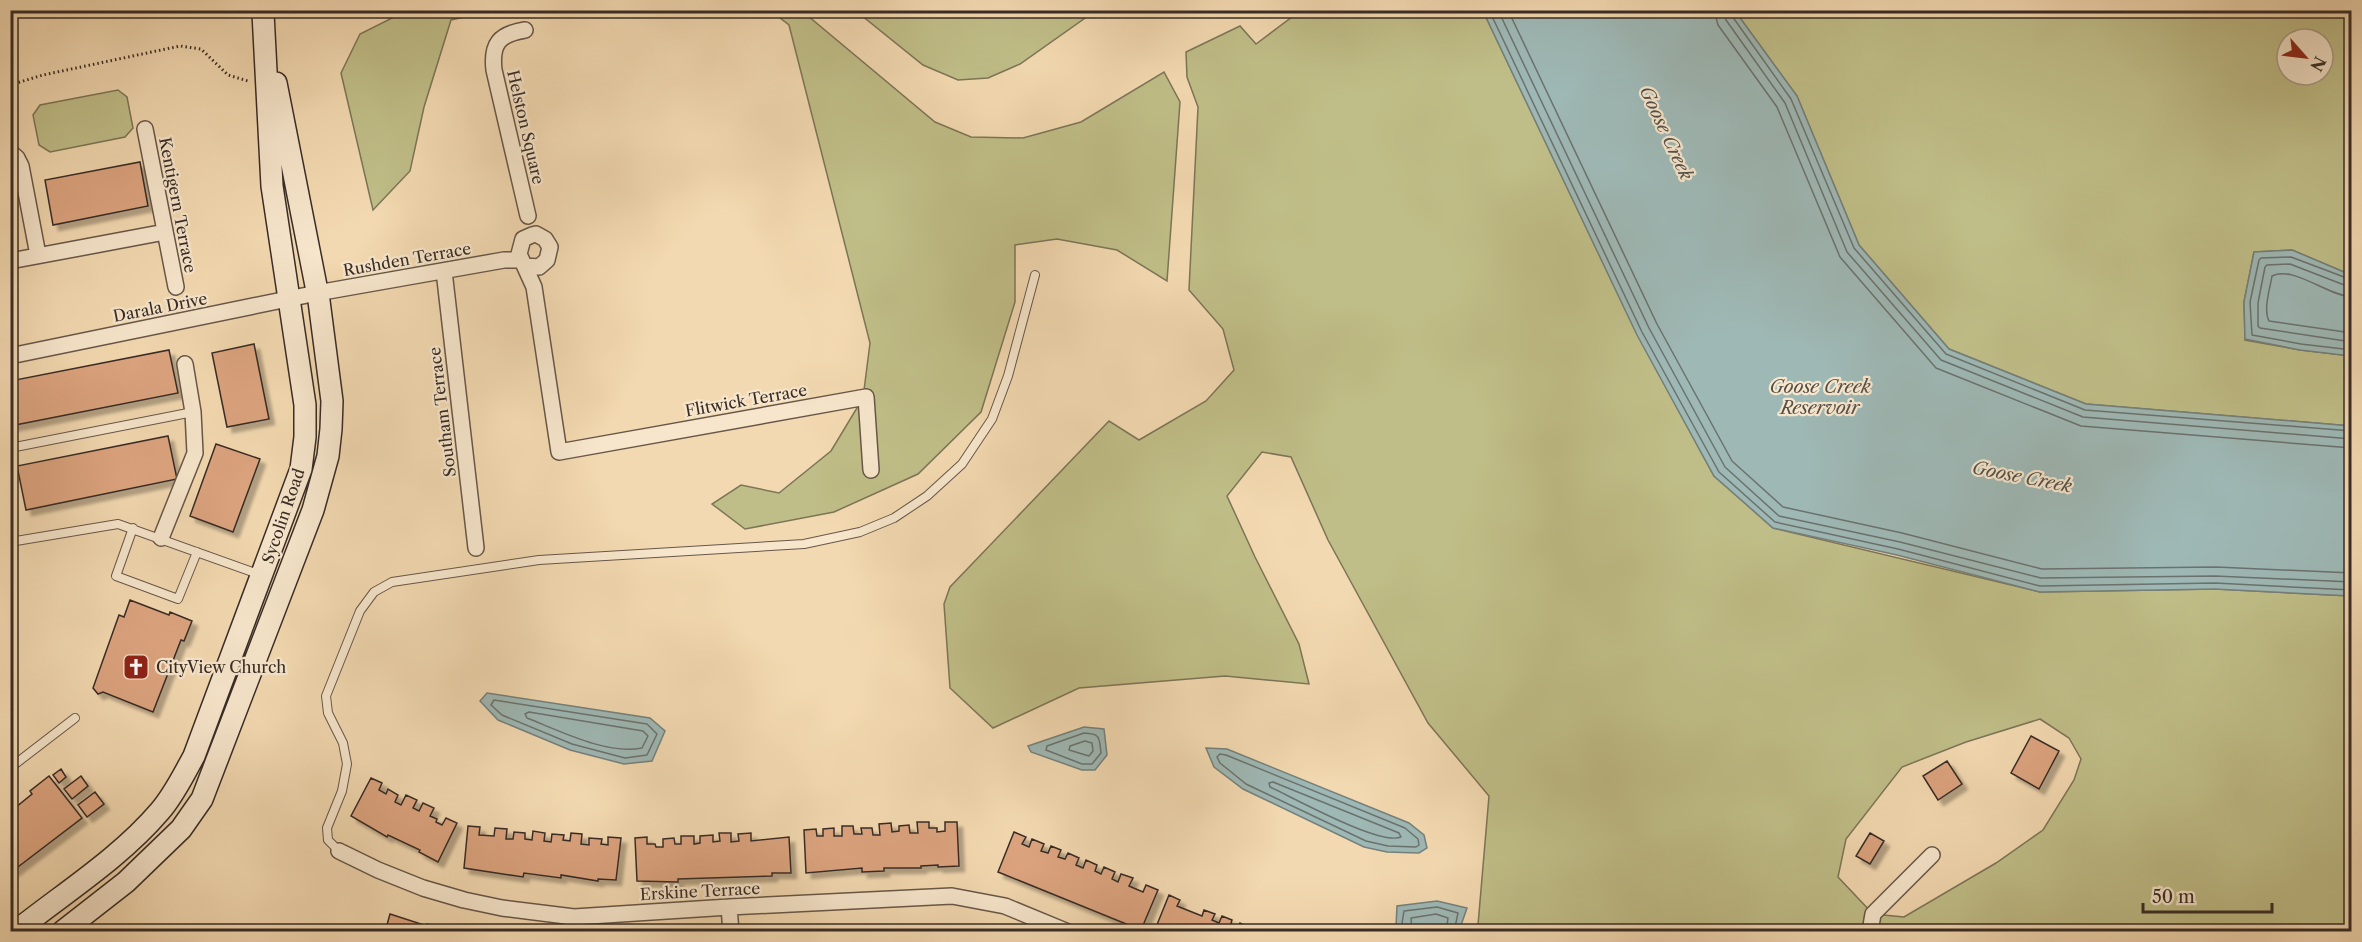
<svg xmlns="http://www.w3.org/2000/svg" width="2362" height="942" viewBox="0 0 2362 942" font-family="'Libre Caslon Text',serif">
  <defs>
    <filter id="shadow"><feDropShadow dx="5.5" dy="5.5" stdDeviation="1.5" flood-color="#0004"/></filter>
  </defs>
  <rect width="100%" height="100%" fill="#f3d9b1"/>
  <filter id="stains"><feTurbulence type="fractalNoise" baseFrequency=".00333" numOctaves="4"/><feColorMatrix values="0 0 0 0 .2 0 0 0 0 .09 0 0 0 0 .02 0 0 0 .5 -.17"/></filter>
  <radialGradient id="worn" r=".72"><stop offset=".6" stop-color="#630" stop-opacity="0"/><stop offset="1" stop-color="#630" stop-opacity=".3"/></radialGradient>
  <path fill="#c0be88" stroke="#7c7557" stroke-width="1.5" fill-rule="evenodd" d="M 406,11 L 492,11 L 451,20 L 424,107 L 410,171 L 373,210 L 341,73 L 360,34 Z
    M 771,11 L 802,11 L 935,122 L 971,137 L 1023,138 L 1081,122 L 1164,72 L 1180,102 L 1167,281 L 1117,250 L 1057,239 L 1015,245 L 1015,302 L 981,412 L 918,474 L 834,512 L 745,529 L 712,504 L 741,485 L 779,493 L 831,451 L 863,398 L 870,343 L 789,25 Z
    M 856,11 L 1095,11 L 1020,64 L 988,78 L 958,80 L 923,65 Z
    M 1300,11 L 1483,11 L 1637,334 L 1714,476 L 1773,528 L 2040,592 L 2215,589 L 2351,596 L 2351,931 L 1480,931 L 1478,925 L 1489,796 L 1428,723 L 1328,540 L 1291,457 L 1262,452 L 1227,496 L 1255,557 L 1299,644 L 1309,684 L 1225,676 L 1079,688 L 993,728 L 950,688 L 944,604 L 950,587 L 1109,421 L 1139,440 L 1206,401 L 1234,370 L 1223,329 L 1189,290 L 1198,107 L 1187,77 L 1186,52 L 1240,26 L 1256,44 ZM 2040,719 L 2069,738 L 2081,759 L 2074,780 L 2043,830 L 1996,863 L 1904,917 L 1873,914 L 1838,877 L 1846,839 L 1902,767 L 1966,742 Z
    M 1735,11 L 2351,11 L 2351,275 L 2292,250 L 2254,252 L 2244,302 L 2245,340 L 2300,350 L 2351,356 L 2351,426 L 2086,404 L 1949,349 L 1859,245 L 1797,96 ZM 2287,39 L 2323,39 L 2323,75 L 2287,75 Z
    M 118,90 L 127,97 L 133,128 L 125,137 L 50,152 L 39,145 L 33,115 L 40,105 Z"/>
  <path fill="#9eb8b5" stroke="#75807c" stroke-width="1.5" d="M 1483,11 L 1735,11 L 1797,96 L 1859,245 L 1949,349 L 2086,404 L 2351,426 L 2351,596 L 2215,589 L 2040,592 L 1897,555 L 1773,528 L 1714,476 L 1637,335 Z
    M 2292,250 L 2351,275 L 2351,356 L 2300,350 L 2245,339 L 2244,302 L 2254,252 Z
    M 487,693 L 650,718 L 665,731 L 652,761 L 624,764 L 570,750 L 498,720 L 480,701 Z
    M 1084,727 L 1104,729 L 1107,755 L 1095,770 L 1082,770 L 1031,752 L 1028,746 Z
    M 1206,748 L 1227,749 L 1409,823 L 1424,835 L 1427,848 L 1419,853 L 1387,852 L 1364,847 L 1243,789 L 1214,767 Z
    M 1437,901 L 1467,908 L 1459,931 L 1400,931 L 1396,926 L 1397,906 Z"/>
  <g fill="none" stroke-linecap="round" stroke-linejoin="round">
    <path stroke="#6b726e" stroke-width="1.5" d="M 1489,10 L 1642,332 L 1719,472 L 1775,522 L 1898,549 L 2040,586 L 2215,583 L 2352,590
      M 1498,10 L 1649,328 L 1725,467 L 1779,516 L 1900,542 L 2041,578 L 2215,576 L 2352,582
      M 1508,10 L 1657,324 L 1732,461 L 1783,507 L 1902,533 L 2042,569 L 2216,567 L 2352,573
      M 1714,10 L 1718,25 L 1777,107 L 1840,257 L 1936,368 L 2081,426 L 2352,448
      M 1723,10 L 1726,20 L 1785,103 L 1847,252 L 1941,360 L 2083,417 L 2352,439
      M 1731,10 L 1732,16 L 1791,99 L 1854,248 L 1946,354 L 2085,410 L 2352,431
      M 2352,280 L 2291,257 L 2261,258 L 2259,260 L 2250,302 L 2252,335 L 2301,344 L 2352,350
      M 2352,288 L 2290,264 L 2267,265 L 2265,267 L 2258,303 L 2258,326 L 2260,328 L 2352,342
      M 2352,297 C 2328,296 2293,265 2272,276 C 2270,289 2263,309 2269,321 L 2352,333
      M 494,700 L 647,724 L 657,734 L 647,755 L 625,758 L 572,744 L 502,715 L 491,705 Z
      M 529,712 L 643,731 L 648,736 L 642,748 C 607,755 560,731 527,718 L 525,714 Z
      M 1084,733 C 1101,734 1099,737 1101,753 L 1092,764 L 1082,764 L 1046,750 L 1047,746 Z
      M 1085,741 L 1092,743 L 1093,751 L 1089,756 L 1069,750 L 1070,746 Z
      M 1220,754 L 1226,755 L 1405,828 L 1418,839 L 1419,845 L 1416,847 L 1388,846 L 1366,841 L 1246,784 L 1220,763 L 1217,757 Z
      M 1273,782 L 1399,833 L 1401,837 C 1380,846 1294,798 1270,787 L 1269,783 Z
      M 1405,932 L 1402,923 L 1404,911 L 1437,907 L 1458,913 L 1454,932
      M 1412,932 L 1411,918 L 1436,914 L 1448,918 L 1446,932"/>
  </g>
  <path fill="#dca47f" stroke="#382c26" stroke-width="1.5" filter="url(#shadow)" d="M 140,162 L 148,206 L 53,225 L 45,180 Z
    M 254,344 L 269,419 L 227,427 L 212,353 Z
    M 169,350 L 178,393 L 10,426 L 10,381 Z
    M 168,436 L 177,479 L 26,510 L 17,466 Z
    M 216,444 L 260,459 L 233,532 L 190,516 Z
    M 130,600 L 169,615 L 170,612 L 192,621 L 184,641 L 181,640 L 153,712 L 103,692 L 98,694 L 93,688 L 119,615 L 124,617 Z
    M 2031,736 L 2059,751 L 2039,789 L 2011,773 Z
    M 1947,761 L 1962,784 L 1938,800 L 1923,776 Z
    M 61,769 L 66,777 L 59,783 L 53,775 Z
    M 49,776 L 82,818 L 10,873 L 10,806 L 14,803 L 16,807 L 32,794 L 30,791 Z
    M 81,776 L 88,786 L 72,799 L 64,789 Z
    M 371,778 L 382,783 L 379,790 L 386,794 L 388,789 L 398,795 L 395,802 L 401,805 L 406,795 L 417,800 L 413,808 L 419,811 L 423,803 L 434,808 L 430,816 L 437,819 L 436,822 L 442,825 L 446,818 L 457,823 L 438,862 L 419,852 L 420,850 L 388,835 L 387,837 L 351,816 Z
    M 95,792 L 104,804 L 87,817 L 78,805 Z
    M 917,822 L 929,822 L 929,828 L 937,828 L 937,832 L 945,831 L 945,822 L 957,822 L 959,866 L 938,867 L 938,865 L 921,866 L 921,868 L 884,868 L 884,871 L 862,872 L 862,868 L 806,873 L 804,830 L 816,829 L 817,836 L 823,836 L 823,829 L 834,828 L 834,836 L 842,836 L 842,826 L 853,826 L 854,834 L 862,834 L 861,828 L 872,828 L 873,835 L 880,835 L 879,824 L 891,823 L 892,832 L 899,831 L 899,826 L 909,825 L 910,833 L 918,833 Z
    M 468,826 L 480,827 L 479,835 L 494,836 L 495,828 L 507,829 L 506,839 L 513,839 L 514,832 L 525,833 L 525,839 L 532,840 L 533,831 L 545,833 L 544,841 L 551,842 L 552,834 L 564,835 L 563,840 L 570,841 L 571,833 L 582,834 L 581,844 L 589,845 L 589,838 L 602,839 L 601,844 L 608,845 L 608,837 L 621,838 L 616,880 L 598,879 L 598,881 L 561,875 L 561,878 L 524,873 L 523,877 L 464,868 Z
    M 1014,832 L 1026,837 L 1022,844 L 1029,847 L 1032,839 L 1044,844 L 1041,851 L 1048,853 L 1051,846 L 1061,850 L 1058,857 L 1065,859 L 1068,853 L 1079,858 L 1076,865 L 1083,868 L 1086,860 L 1097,865 L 1095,871 L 1101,874 L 1104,867 L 1115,872 L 1112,879 L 1118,882 L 1121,874 L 1133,878 L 1129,886 L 1143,892 L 1146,885 L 1158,890 L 1141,930 L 998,872 Z
    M 719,833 L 731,833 L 731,842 L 739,841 L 738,834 L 751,833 L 751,841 L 789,837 L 791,873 L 772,873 L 772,876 L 678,879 L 678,882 L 637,881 L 635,838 L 647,837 L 647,844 L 655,844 L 656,847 L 663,847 L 663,839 L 674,838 L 675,844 L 681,844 L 681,836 L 694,836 L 694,844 L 700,843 L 700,836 L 713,835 L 713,842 L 720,841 Z
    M 1870,833 L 1884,841 L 1870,864 L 1856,856 Z
    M 1169,895 L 1180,900 L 1177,906 L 1202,916 L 1204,910 L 1215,914 L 1212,920 L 1219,923 L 1222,916 L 1232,920 L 1230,927 L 1237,930 L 1240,923 L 1250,928 L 1248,932 L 1154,932 Z
    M 390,914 L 427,926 L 427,924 L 448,929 L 447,932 L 385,932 Z"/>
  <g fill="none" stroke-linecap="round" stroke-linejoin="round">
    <g stroke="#675749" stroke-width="10">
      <path id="service" d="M 10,448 L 193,412
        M 133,528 L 116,576 L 178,599 L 197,552
        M 10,542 L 118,524 L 261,575
        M 10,768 L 75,718
        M 339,851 L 328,840 L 327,828 L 342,791 L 347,764 L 343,743 L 328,713 L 326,696 L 360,611 L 374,592 L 392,582 L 539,560 L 804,544 L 860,532 L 894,518 L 927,496 L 962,464 L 992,419 L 1008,376 L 1035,275"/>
    </g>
    <g stroke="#675749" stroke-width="18">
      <path id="minor" d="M 525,30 C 499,34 491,44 494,70 L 528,216
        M 145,129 L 176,287
        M 10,152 L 17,158 L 21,166 L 38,255
        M 10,261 L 165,232
        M 525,266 L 539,267 L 547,260 L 550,247 L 545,239 L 536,234 L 532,235 L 523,239 L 519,254 L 534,287 L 559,452 L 866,397 L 871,470
        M 444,271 L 476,548
        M 10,356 L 317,293 L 504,260 L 520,260
        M 161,538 L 195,453 L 193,412 L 185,364
        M 339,851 L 378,870 L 423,888 L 464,900 L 502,908 L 574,917 L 729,907 L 952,896 L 1005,906 L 1068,932
        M 729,907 L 731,932
        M 569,932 L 574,917
        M 1870,932 L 1873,914 L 1932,855"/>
    </g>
    <g stroke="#382c26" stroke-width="24">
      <path id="secondary" d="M 15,932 C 64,893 120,858 160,811 C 174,795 184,774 194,756 L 301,469 L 305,437 L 305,405 L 272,186 L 263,13
        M 62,932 L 126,882 L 181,829 L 202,799 L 313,510 L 328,456 L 331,429 L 332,401 L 319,301 L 276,83"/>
    </g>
    <path stroke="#382c26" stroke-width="3" stroke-dasharray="1.5 3" stroke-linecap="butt" d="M 10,85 L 43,75 L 180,46 L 201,49 L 228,75 L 248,81"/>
    <use href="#service" stroke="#f7e6cc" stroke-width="8"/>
    <use href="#minor" stroke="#f7e6cc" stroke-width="15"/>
    <use href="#secondary" stroke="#f7e6cc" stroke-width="21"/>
  </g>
  <defs>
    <g id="church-square" transform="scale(1.35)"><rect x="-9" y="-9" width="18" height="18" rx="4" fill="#8f2418" stroke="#f7e6cc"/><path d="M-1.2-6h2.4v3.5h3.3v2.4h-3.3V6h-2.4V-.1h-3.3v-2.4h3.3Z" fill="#fff"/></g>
  </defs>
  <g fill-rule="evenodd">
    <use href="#church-square" x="136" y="667"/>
  </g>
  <g text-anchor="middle" stroke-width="4.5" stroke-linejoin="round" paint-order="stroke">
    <g font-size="16" fill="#382c26" stroke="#f7e6cc">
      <text transform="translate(526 127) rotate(77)" y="6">Helston Square</text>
      <text transform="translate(178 205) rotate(79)" y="6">Kentigern Terrace</text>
      <text transform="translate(407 259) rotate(-10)" y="6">Rushden Terrace</text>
      <text transform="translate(160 307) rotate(-11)" y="6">Darala Drive</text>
      <text transform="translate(746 400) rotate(-10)" y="6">Flitwick Terrace</text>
      <text transform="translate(442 412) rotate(-97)" y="6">Southam Terrace</text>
      <text transform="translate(283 516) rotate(-71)" y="6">Sycolin Road</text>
      <text transform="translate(700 891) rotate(-3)" y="6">Erskine Terrace</text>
    </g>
    <g font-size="16" fill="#382c26" stroke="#f7e6cc" text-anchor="start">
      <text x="156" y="673">CityView Church</text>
    </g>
    <g font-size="18" font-style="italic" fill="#524f4a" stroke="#f7e6cc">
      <text transform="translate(1666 133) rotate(65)" y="6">Goose Creek</text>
      <text x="1820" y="393">Goose Creek<tspan x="1820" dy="21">Reservoir</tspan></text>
      <text transform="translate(2022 477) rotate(11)" y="6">Goose Creek</text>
    </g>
  </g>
  <rect width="2362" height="942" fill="none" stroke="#f3d9b1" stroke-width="36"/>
  <rect x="12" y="12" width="2338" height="918" fill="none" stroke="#382c26" stroke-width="3"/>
  <rect x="18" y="18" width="2326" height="906" fill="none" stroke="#382c26" stroke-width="1.5"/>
  <g transform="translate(2305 57) rotate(118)"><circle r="28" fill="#f7e6cc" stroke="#ab9c8a" stroke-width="1.5"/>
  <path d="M0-4.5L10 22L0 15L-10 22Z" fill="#8f2418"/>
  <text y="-9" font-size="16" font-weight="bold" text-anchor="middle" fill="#382c26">N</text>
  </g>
  <path d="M2143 903v9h129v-9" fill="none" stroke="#382c26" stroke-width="3"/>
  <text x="2152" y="903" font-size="18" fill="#382c26" stroke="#f7e6cc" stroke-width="4.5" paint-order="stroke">50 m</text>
  <rect width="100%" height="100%" filter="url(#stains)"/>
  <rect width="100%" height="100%" fill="url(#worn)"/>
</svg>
